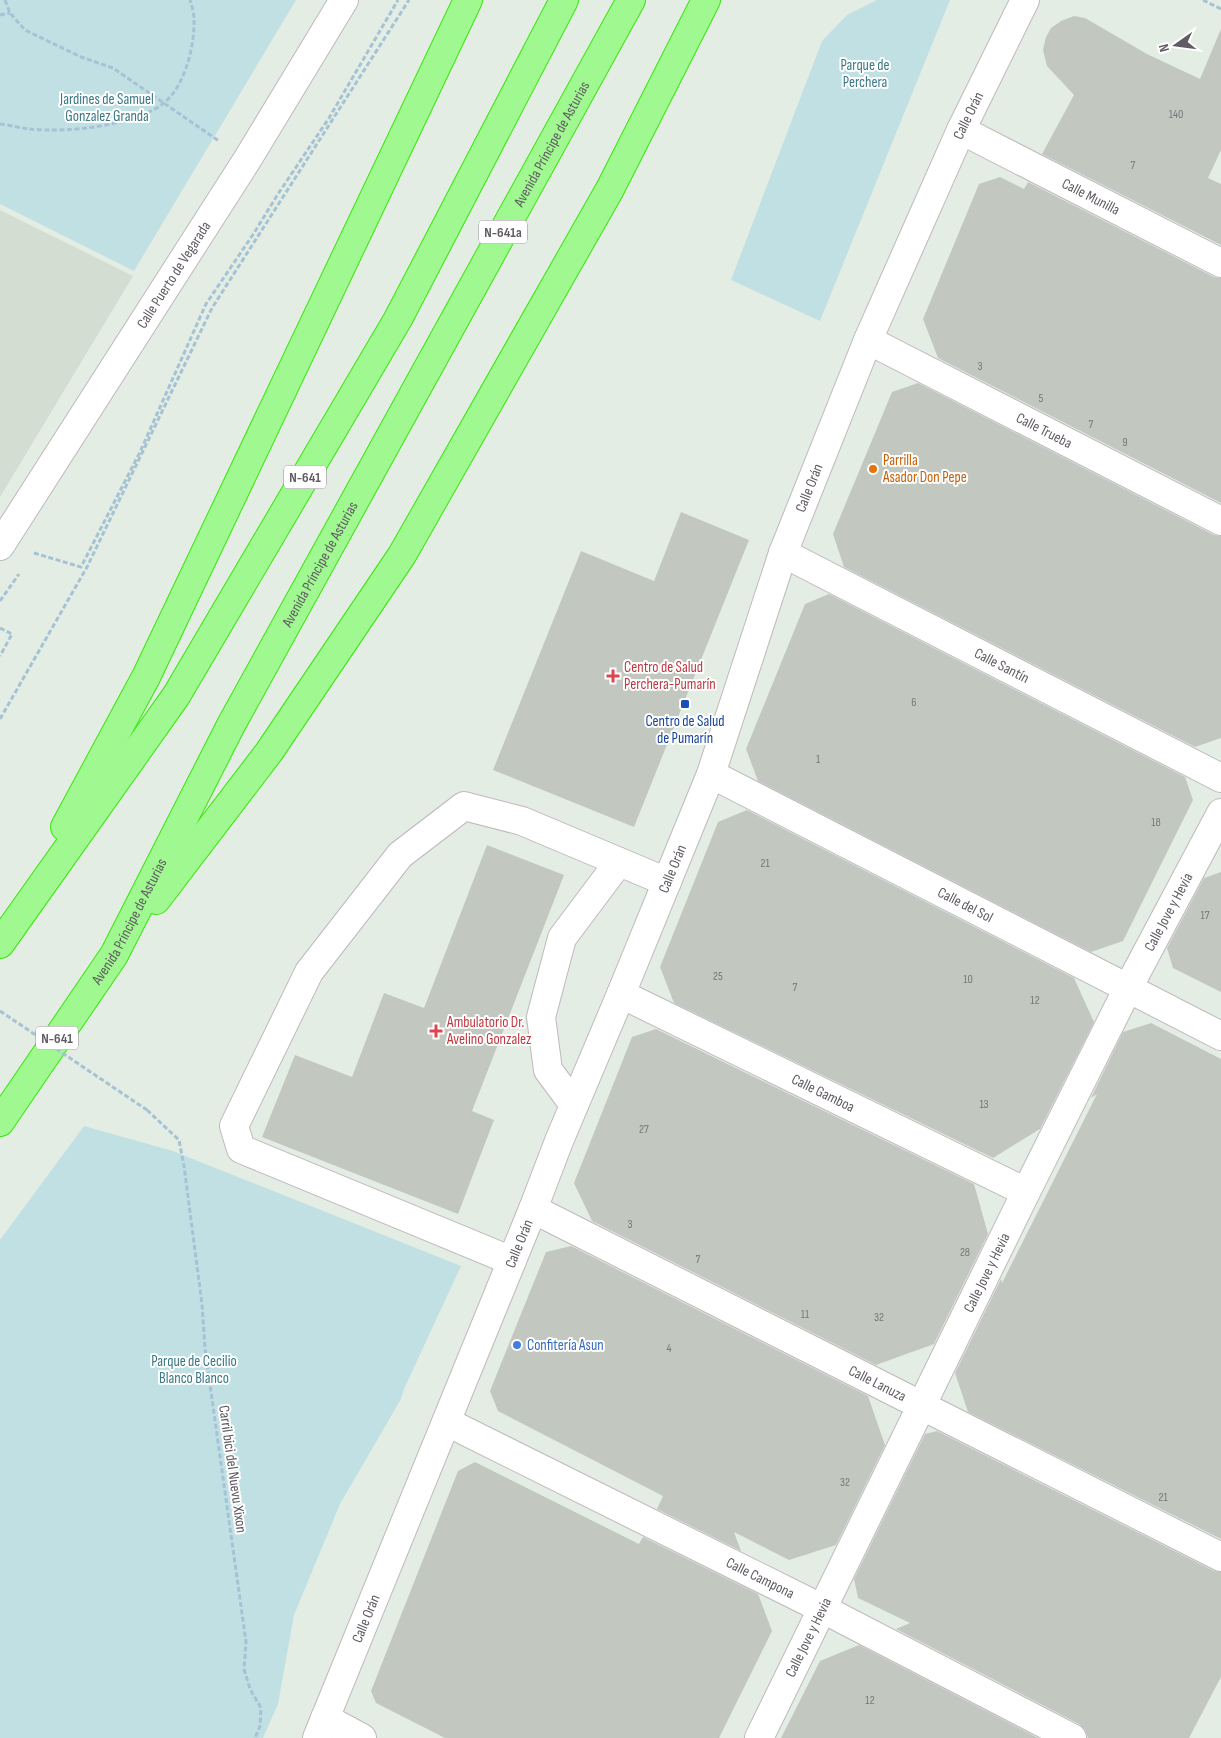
<svg xmlns="http://www.w3.org/2000/svg" width="1221" height="1738" viewBox="0 0 1221 1738" font-family="'Sofia Sans Condensed',sans-serif">
  <rect width="100%" height="100%" fill="#e4ede3"/>
  <path fill="#d3ddd2" d="M 0,210 L 133,276 L 0,497 Z"/>
  <path fill="#c1e0e4" d="M 0,0 L 296,0 L 134,271 L 0,204 Z
    M 877,0 L 950,0 L 820,321 L 731,280 L 822,41 L 847,15 Z
    M 84,1126 L 173,1151 L 461,1266 L 404,1389 L 401,1399 L 340,1504 L 294,1615 L 278,1704 L 263,1738 L 0,1738 L 0,1240 Z"/>
  <path fill="#c2c8c0" d="M 1074,16 L 1085,18 L 1147,54 L 1200,79 L 1221,29 L 1221,150 L 1208,178 L 1221,184 L 1221,245 L 1042,154 L 1074,95 L 1047,66 L 1043,50 L 1046,37 L 1051,28 L 1061,21 Z
    M 1000,177 L 1024,189 L 1028,182 L 1214,277 L 1221,278 L 1221,503 L 938,358 L 923,319 L 979,184 Z
    M 918,383 L 1214,535 L 1221,536 L 1221,738 L 1195,747 L 844,567 L 833,534 L 892,392 Z
    M 681,512 L 749,540 L 634,827 L 493,770 L 581,551 L 654,581 Z
    M 829,594 L 1185,777 L 1193,800 L 1123,941 L 1091,952 L 758,781 L 746,749 L 805,604 Z
    M 747,810 L 1074,978 L 1094,1022 L 1040,1129 L 993,1158 L 674,1003 L 660,967 L 718,822 Z
    M 487,845 L 564,875 L 472,1111 L 494,1120 L 458,1214 L 262,1137 L 295,1055 L 352,1077 L 384,993 L 424,1008 Z
    M 1221,872 L 1221,992 L 1173,968 L 1167,948 L 1204,878 Z
    M 1151,1023 L 1221,1059 L 1221,1539 L 968,1412 L 955,1373 L 1001,1279 L 1002,1283 L 1097,1094 L 1091,1098 L 1123,1032 Z
    M 656,1029 L 974,1184 L 988,1234 L 934,1344 L 876,1365 L 592,1221 L 574,1183 L 632,1037 Z
    M 571,1246 L 868,1396 L 885,1445 L 836,1545 L 789,1560 L 734,1532 L 741,1551 L 657,1509 L 663,1496 L 498,1411 L 490,1391 L 546,1252 Z
    M 937,1431 L 1214,1571 L 1221,1572 L 1221,1677 L 1189,1738 L 1088,1738 L 1085,1730 L 1079,1724 L 896,1629 L 910,1623 L 858,1598 L 854,1579 L 925,1434 Z
    M 475,1462 L 639,1544 L 643,1537 L 758,1594 L 772,1631 L 719,1738 L 445,1738 L 376,1703 L 371,1691 L 458,1471 Z
    M 859,1645 L 1038,1738 L 781,1738 L 820,1661 Z"/>
  <g fill="none" stroke-linecap="round" stroke-linejoin="round">
    <g stroke="#beb8bf" stroke-width="30">
      <g id="minor">
        <path id="s1" d="M 961,130 L 1221,263"/>
        <path id="s2" d="M 868,340 L 1221,521"/>
        <path id="s3" d="M 0,546 L 247,160 L 344,0"/>
        <path id="s4" d="M 783,553 L 1221,778"/>
        <path id="s5" d="M 711,774 L 1221,1036"/>
        <path id="s6" d="M 621,994 L 1026,1192"/>
        <path d="M 574,1105 L 548,1070 L 541,1017 L 562,938 L 619,862"/>
        <path id="s7" d="M 533,1209 L 1221,1557"/>
        <path d="M 512,1261 L 241,1149 L 234,1126 L 309,972 L 400,855 L 464,806 L 522,821 L 667,882"/>
        <path id="s8" d="M 447,1422 L 823,1609 L 1072,1738"/>
        <path d="M 325,1718 L 362,1738"/>
        <path id="s9" d="M 317,1738 L 533,1209 L 559,1141 L 621,994 L 711,774 L 783,553 L 868,340 L 961,130 L 1025,0"/>
        <path id="s10" d="M 759,1738 L 1026,1192 L 1128,988 L 1221,813"/>
      </g>
    </g>
    <g stroke="#37e60b" stroke-width="30">
      <g id="highway">
        <path d="M 65,827 L 146,677 L 468,0"/>
        <path d="M 156,900 L 269,752 L 402,555 L 610,189 L 706,0"/>
        <path d="M 0,944 L 176,696 L 398,319 L 564,0"/>
        <path id="s11" d="M 0,1122 L 114,955 L 231,725 L 631,0"/>
      </g>
    </g>
    <path stroke="#a5c3d5" stroke-width="3" stroke-dasharray="5 2.5" stroke-linecap="butt" d="M 5,0 L 10,13 L 25,30 L 81,57 L 113,68 L 219,141
      M 1203,0 L 1221,9
      M 0,15 L 10,13
      M 0,124 C 10,125 20,128 30,129 C 66,133 135,126 164,103 C 185,86 195,45 194,19 C 194,13 192,6 190,0
      M 34,553 L 81,567 L 140,452 L 206,304 L 254,233 L 278,194 L 329,118 L 398,0
      M 0,601 L 19,574
      M 0,628 L 12,634 L 0,656
      M 0,719 L 87,567 L 212,308 L 409,0
      M 147,1110 L 179,1140 L 184,1166 L 202,1304 L 205,1349 L 246,1642 L 244,1669 L 250,1689 L 261,1708 L 260,1726 L 255,1738"/>
    <use href="#minor" stroke="#fff" stroke-width="28"/>
    <use href="#highway" stroke="#9ff890" stroke-width="28"/>
    <path stroke="#a5c3d5" stroke-width="3" stroke-dasharray="5 2.5" stroke-linecap="butt" d="M 0,1011 L 147,1110"/>
  </g>
  <circle fill="#e8710a" stroke="#fff" stroke-width="2" cx="873" cy="469" r="5"/>
  <g fill="#e0444e" stroke="#fff" stroke-width="2">
    <path d="M610.5 668.5h5v5h5v5h-5v5h-5v-5h-5v-5h5z"/>
    <path d="M433.5 1023.5h5v5h5v5h-5v5h-5v-5h-5v-5h5z"/>
  </g>
  <rect fill="#1a4fb4" stroke="#fff" stroke-width="2" x="680" y="699" width="10" height="10" rx="2.5"/>
  <circle fill="#3f7fe0" stroke="#fff" stroke-width="2" cx="517" cy="1345" r="5"/>
  <g text-anchor="middle" stroke-width="4" stroke-linejoin="round" paint-order="stroke">
    <g font-size="12" fill="#79767a">
      <text x="1176" y="118">140</text>
      <text x="1133" y="169">7</text>
      <text x="980" y="370">3</text>
      <text x="1041" y="402">5</text>
      <text x="1091" y="428">7</text>
      <text x="1125" y="446">9</text>
      <text x="914" y="706">6</text>
      <text x="818" y="763">1</text>
      <text x="1156" y="826">18</text>
      <text x="765" y="867">21</text>
      <text x="1205" y="919">17</text>
      <text x="718" y="980">25</text>
      <text x="968" y="983">10</text>
      <text x="795" y="991">7</text>
      <text x="1035" y="1004">12</text>
      <text x="984" y="1108">13</text>
      <text x="644" y="1133">27</text>
      <text x="630" y="1228">3</text>
      <text x="965" y="1256">28</text>
      <text x="698" y="1263">7</text>
      <text x="805" y="1318">11</text>
      <text x="879" y="1321">32</text>
      <text x="669" y="1352">4</text>
      <text x="845" y="1486">32</text>
      <text x="1163" y="1501">21</text>
      <text x="870" y="1704">12</text>
    </g>
    <g fill="#fff" stroke="#908c92" stroke-width="1">
      <rect x="479" y="220.5" width="48" height="23" rx="4"/>
      <rect x="284" y="465.5" width="42" height="23" rx="4"/>
      <rect x="36" y="1026.5" width="42" height="23" rx="4"/>
    </g>
    <g font-size="14" font-weight="bold" fill="#615b63">
      <text x="503" y="237">N-641a</text>
      <text x="305" y="482">N-641</text>
      <text x="57" y="1043">N-641</text>
    </g>
    <g font-size="15" fill="#397884" stroke="#fff">
      <text x="865" y="70">Parque de<tspan x="865" dy="17">Perchera</tspan></text>
      <text x="107" y="104">Jardines de Samuel<tspan x="107" dy="17">Gonzalez Granda</tspan></text>
      <text x="194" y="1366">Parque de Cecilio<tspan x="194" dy="17">Blanco Blanco</tspan></text>
    </g>
    <g font-size="15" fill="#615b63" stroke="#fff">
      <text dy="5" stroke="none"><textPath href="#s9" startOffset="1749">Calle Orán</textPath></text>
      <text dy="5" stroke="none"><textPath href="#s11" startOffset="1124">Avenida Príncipe de Asturias</textPath></text>
      <text dy="5" stroke="none"><textPath href="#s1" startOffset="146">Calle Munilla</textPath></text>
      <text dy="5" stroke="none"><textPath href="#s3" startOffset="322">Calle Puerto de Vegarada</textPath></text>
      <text dy="5" stroke="none"><textPath href="#s2" startOffset="198">Calle Trueba</textPath></text>
      <text dy="5" stroke="none"><textPath href="#s9" startOffset="1344">Calle Orán</textPath></text>
      <text dy="5" stroke="none"><textPath href="#s11" startOffset="644">Avenida Príncipe de Asturias</textPath></text>
      <text dy="5" stroke="none"><textPath href="#s4" startOffset="246">Calle Santín</textPath></text>
      <text dy="5" stroke="none"><textPath href="#s9" startOffset="939">Calle Orán</textPath></text>
      <text dy="5" stroke="none"><textPath href="#s5" startOffset="286">Calle del Sol</textPath></text>
      <text dy="5" stroke="none"><textPath href="#s10" startOffset="922">Calle Jove y Hevia</textPath></text>
      <text dy="5" stroke="none"><textPath href="#s11" startOffset="239">Avenida Príncipe de Asturias</textPath></text>
      <text dy="5" stroke="none"><textPath href="#s6" startOffset="225">Calle Gamboa</textPath></text>
      <text dy="5" stroke="none"><textPath href="#s9" startOffset="534">Calle Orán</textPath></text>
      <text dy="5" stroke="none"><textPath href="#s10" startOffset="518">Calle Jove y Hevia</textPath></text>
      <text dy="5" stroke="none"><textPath href="#s7" startOffset="386">Calle Lanuza</textPath></text>
      <text transform="translate(233 1469) rotate(82)" y="5">Carril bici del Nuevu Xixon</text>
      <text dy="5" stroke="none"><textPath href="#s8" startOffset="350">Calle Campona</textPath></text>
      <text dy="5" stroke="none"><textPath href="#s9" startOffset="129">Calle Orán</textPath></text>
      <text dy="5" stroke="none"><textPath href="#s10" startOffset="112">Calle Jove y Hevia</textPath></text>
    </g>
    <g font-size="15" fill="#c56008" stroke="#fff" text-anchor="start">
      <text x="883" y="465">Parrilla<tspan x="883" dy="17">Asador Don Pepe</tspan></text>
    </g>
    <g font-size="15" fill="#be3a42" stroke="#fff" text-anchor="start">
      <text x="624" y="672">Centro de Salud<tspan x="624" dy="17">Perchera-Pumarín</tspan></text>
      <text x="447" y="1027">Ambulatorio Dr.<tspan x="447" dy="17">Avelino Gonzalez</tspan></text>
    </g>
    <g font-size="15" fill="#164399" stroke="#fff">
      <text x="685" y="726">Centro de Salud<tspan x="685" dy="17">de Pumarín</tspan></text>
    </g>
    <g font-size="15" fill="#366cbe" stroke="#fff" text-anchor="start">
      <text x="527" y="1350">Confitería Asun</text>
    </g>
  </g>
  <g transform="translate(1176 45) rotate(256)" stroke="#ffffff" stroke-width="4" paint-order="stroke">
  <path d="M0-4L9 19L0 12L-9 19Z" fill="#615b63"/>
  <text y="-8" font-size="14" font-weight="bold" text-anchor="middle" fill="#615b63">N</text>
  </g>
</svg>
